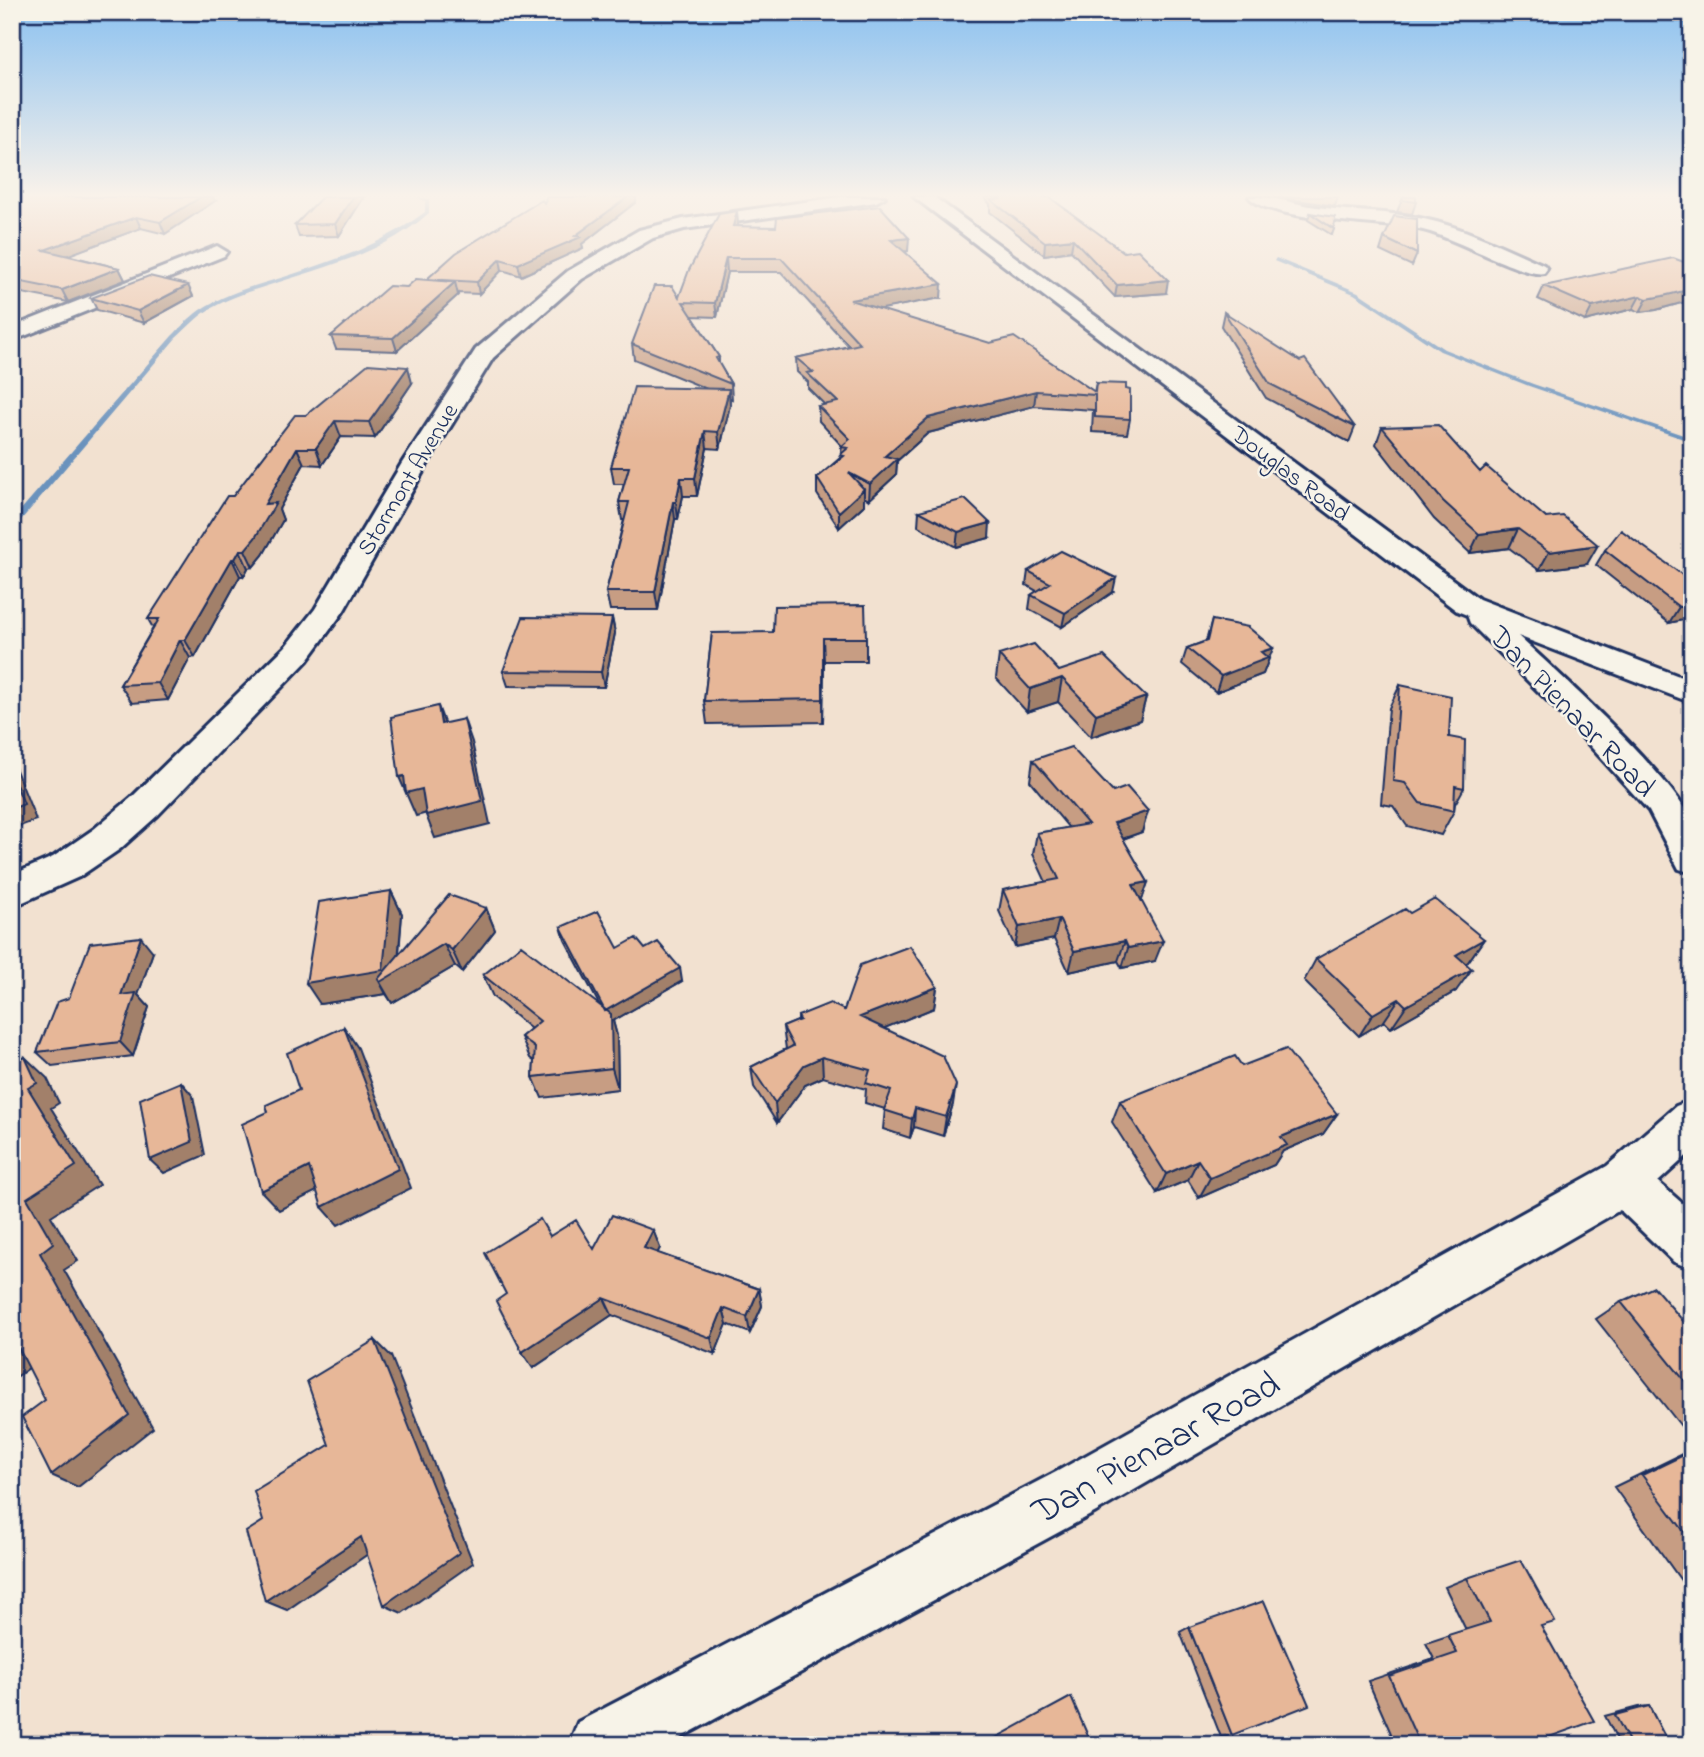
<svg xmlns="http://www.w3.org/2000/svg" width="1704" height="1757" viewBox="0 0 1704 1757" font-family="'Indie Flower',sans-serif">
  <rect width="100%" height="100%" fill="#f2e1d0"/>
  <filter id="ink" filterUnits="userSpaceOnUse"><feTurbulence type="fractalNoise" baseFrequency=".0143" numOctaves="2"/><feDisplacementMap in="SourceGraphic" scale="14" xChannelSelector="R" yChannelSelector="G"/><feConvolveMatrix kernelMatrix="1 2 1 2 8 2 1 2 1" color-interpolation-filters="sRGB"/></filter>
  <g filter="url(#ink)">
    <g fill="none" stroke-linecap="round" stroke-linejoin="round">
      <path fill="#6a92bd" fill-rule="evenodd" d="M 416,197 L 429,199 L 429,213 C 386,252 328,266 273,284 C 250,291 224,299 204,313 C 194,320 185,330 176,338 L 15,527 L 12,527 L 12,520 L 172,336 C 181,327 189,318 200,310 C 224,294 256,285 284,277 C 338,259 378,247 425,212 L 425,201 Z
        M 1276,258 L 1358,292 L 1444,349 L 1533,384 L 1692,438 L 1692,442 L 1529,386 L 1440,351 L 1354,294 L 1274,261 Z"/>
      <g stroke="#1b2f5e" stroke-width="6">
        <path id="street" d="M 840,197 L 885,197 L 876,202 L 684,229 L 653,238 L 582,279 L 493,358 L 428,463 L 343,612 L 307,661 L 158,815 L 120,849 L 79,877 L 12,907 L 12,875 L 53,857 L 94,829 L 132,797 L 285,647 L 315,609 L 402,463 L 476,349 L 568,271 L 639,230 L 683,219 Z
          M 914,197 L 934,197 L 1479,599 L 1692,681 L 1692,703 L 1518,636 C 1552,667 1684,787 1692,825 C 1695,839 1692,858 1692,873 L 1679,869 L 1649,811 L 1564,717 L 1470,623 L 1467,615 L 1457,611 Z
          M 1249,197 C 1273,196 1294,204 1317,207 C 1353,212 1389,211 1424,219 C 1466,228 1505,248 1544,265 L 1547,269 L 1544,273 C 1525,278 1451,236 1423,230 C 1387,222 1271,222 1249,197 Z
          M 217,246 L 227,252 L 224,256 L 12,341 L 12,327 Z
          M 1692,1100 L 1692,1151 L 1658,1182 L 1692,1212 L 1692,1269 L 1674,1262 L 1620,1210 L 1096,1512 L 667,1745 L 569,1745 L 578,1722 L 1056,1472 L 1607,1166 L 1676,1106 Z"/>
      </g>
      <use href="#street" fill="#f7f3e8" fill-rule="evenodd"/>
    </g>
    <path fill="#c79d83" stroke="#1b2f5e" stroke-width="2" d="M 12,197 L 215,201 L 165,234 L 141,228 L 67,255 L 119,268 L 125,280 L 68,302 L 12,291 Z
      M 364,197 L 339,236 L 299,237 L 295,225 Z
      M 546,197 L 636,197 L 636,202 L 582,244 L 583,248 L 521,276 L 502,270 L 479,294 L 457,293 L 458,295 L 397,351 L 336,349 L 331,336 L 407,287 L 428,280 L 545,204 Z
      M 985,197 L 1049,197 L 1166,293 L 1115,297 L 1071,251 L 1044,255 L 990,212 L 990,204 L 985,199 Z
      M 1278,197 L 1338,197 L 1335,206 Z
      M 1403,197 L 1416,202 L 1412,214 L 1397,212 Z
      M 1310,213 L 1334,229 L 1332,235 L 1308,220 Z
      M 738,224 L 737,226 L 908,251 L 905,252 L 941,298 L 879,309 L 1094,392 L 1096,383 L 1130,419 L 1127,434 L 1092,432 L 1093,410 L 1034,406 L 928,433 L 897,461 L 896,475 L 869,500 L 864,497 L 864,505 L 839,528 L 817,494 L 817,478 L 840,458 L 842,446 L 819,421 L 818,406 L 825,405 L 808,388 L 808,382 L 797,372 L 796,358 L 849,346 L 781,272 L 727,272 L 717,317 L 692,316 L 719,357 L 719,364 L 731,384 L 732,399 L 730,398 L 730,405 L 720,449 L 707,448 L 697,496 L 683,496 L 678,519 L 675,519 L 658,610 L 610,610 L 606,592 L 624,520 L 622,520 L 619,502 L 624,484 L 614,484 L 611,467 L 705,388 L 634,359 L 632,344 L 679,297 Z
      M 1384,238 L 1417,254 L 1412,266 L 1380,251 Z
      M 1692,265 L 1692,300 L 1656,310 L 1640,312 L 1633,309 L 1585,321 L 1538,299 L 1544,286 Z
      M 193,296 L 144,323 L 97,310 L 91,298 Z
      M 1224,312 L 1355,427 L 1349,442 L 1266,398 L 1221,326 Z
      M 412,383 L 375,438 L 341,437 L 322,465 L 304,464 L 279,509 L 283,520 L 263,555 L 253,567 L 248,568 L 244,576 L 240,576 L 195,657 L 190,658 L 168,700 L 132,703 L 120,685 L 153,628 L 148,619 L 233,496 L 306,415 Z
      M 1382,427 L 1480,472 L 1546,518 L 1587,564 L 1539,570 L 1509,548 L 1470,553 L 1434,519 L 1376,444 Z
      M 919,511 L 989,538 L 956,547 L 918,526 Z
      M 1605,550 L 1692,582 L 1692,618 L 1669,623 L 1596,565 Z
      M 1028,571 L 1113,592 L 1062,627 L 1029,609 L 1031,595 L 1037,591 L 1026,585 Z
      M 612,618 L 615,633 L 604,687 L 508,686 L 503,671 Z
      M 1212,620 L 1273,648 L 1263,674 L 1216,692 L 1182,664 L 1187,648 L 1206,641 Z
      M 712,633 L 866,638 L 866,661 L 824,661 L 823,722 L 707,724 L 704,701 Z
      M 999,655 L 1059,671 L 1146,697 L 1140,720 L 1091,737 L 1058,702 L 1027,712 L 996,678 Z
      M 1400,685 L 1449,737 L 1464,788 L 1455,804 L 1454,811 L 1441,835 L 1407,826 L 1393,806 L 1381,804 L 1389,708 Z
      M 1033,760 L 1113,792 L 1148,811 L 1142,832 L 1123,839 L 1148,882 L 1141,902 L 1155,961 L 1122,968 L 1118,961 L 1069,972 L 1054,939 L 1015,947 L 999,911 L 1003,890 L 1046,882 L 1033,854 L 1037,833 L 1069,828 L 1030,781 Z
      M 391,891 L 402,914 L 399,954 L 486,908 L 495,930 L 462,972 L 455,966 L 392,1003 L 386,994 L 320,1004 Z
      M 1410,913 L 1484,939 L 1468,962 L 1465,963 L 1456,991 L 1391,1028 L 1384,1021 L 1359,1036 L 1304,981 L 1316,959 Z
      M 561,927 L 618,948 L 645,949 L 682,981 L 613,1021 L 617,1036 L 618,1089 L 542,1098 L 533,1077 L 534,1061 L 530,1058 L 521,1037 L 531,1029 L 493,997 L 483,975 L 600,1006 L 565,940 Z
      M 153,952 L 138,995 L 149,1007 L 133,1056 L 52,1066 L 37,1052 L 69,998 Z
      M 937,987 L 934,1008 L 884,1028 L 953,1104 L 943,1136 L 914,1127 L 910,1138 L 883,1129 L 885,1109 L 865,1103 L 866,1089 L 823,1077 L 805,1085 L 777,1123 L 754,1087 L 751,1067 L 786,1049 L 783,1027 L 798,1021 L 798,1016 L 844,1010 Z
      M 1242,1066 L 1337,1114 L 1323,1134 L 1283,1151 L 1274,1165 L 1199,1198 L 1188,1180 L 1157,1193 L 1112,1122 L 1120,1101 Z
      M 653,1230 L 660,1248 L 657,1253 L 759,1289 L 762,1306 L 750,1333 L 727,1324 L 715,1354 L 612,1315 L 533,1368 L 522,1352 L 506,1294 L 550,1236 L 594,1249 Z
      M 1621,1302 L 1684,1322 L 1692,1318 L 1692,1440 L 1596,1319 Z
      M 1692,1449 L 1692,1584 L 1685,1586 L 1614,1487 Z
      M 1467,1578 L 1541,1626 L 1527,1745 L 1396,1745 L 1368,1681 L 1434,1659 L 1426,1643 L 1466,1630 L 1445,1587 Z
      M 1189,1627 L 1232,1735 L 1221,1737 L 1180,1632 Z
      M 1649,1706 L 1669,1745 L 1620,1745 L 1605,1716 L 1638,1707 Z"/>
    <path fill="#a2806a" stroke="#1b2f5e" stroke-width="2" d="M 201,197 L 213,197 L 215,201 L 165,234 L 160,222 Z
      M 353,197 L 364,197 L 339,236 L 335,224 Z
      M 628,197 L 636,197 L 636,202 L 582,244 L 583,248 L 521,276 L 518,264 L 575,236 Z
      M 737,211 L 738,224 L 734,239 L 733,226 Z
      M 136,217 L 141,228 L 50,262 L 44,250 Z
      M 909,238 L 908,251 L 891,253 L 891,240 Z
      M 1073,239 L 1071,251 L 1044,255 L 1045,242 Z
      M 726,258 L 727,272 L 717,317 L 715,303 Z
      M 500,259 L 502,270 L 479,294 L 477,282 Z
      M 119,268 L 125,280 L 68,302 L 62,290 Z
      M 1168,280 L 1166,293 L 1115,297 L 1117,285 Z
      M 455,282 L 458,295 L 397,351 L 393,338 Z
      M 942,284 L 941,298 L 850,315 L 850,300 Z
      M 188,285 L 193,296 L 144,323 L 138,311 Z
      M 1692,289 L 1692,300 L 1656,310 L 1640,312 L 1647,299 Z
      M 1640,296 L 1633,309 L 1585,321 L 1592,307 Z
      M 408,367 L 412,383 L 375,438 L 369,422 Z
      M 729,389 L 730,405 L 720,449 L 718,432 Z
      M 1036,391 L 1034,406 L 928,433 L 897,461 L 896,475 L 869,500 L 870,484 L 885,456 L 928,418 Z
      M 335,421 L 341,437 L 322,465 L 316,448 Z
      M 705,431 L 707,448 L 697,496 L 695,478 Z
      M 297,448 L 304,464 L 279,509 L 283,520 L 263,555 L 253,567 L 245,550 L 265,504 Z
      M 681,478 L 683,496 L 678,519 L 676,502 Z
      M 864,489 L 864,505 L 839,528 L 839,512 Z
      M 673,502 L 675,519 L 658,610 L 655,592 Z
      M 990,523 L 989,538 L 956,547 L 958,532 Z
      M 1518,529 L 1509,548 L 1470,553 L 1479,534 Z
      M 1598,545 L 1587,564 L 1539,570 L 1549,552 Z
      M 240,550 L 248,568 L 244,576 L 235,559 Z
      M 232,559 L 240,576 L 195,657 L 185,640 Z
      M 1116,578 L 1113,592 L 1062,627 L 1065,613 Z
      M 1692,605 L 1692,618 L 1669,623 L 1679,607 Z
      M 612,618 L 615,633 L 604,687 L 601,672 Z
      M 823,638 L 824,661 L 823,722 Z
      M 180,640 L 190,658 L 168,700 L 158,683 Z
      M 1273,648 L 1263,674 L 1216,692 L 1221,676 L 1261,652 Z
      M 1062,678 L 1058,702 L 1027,712 L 1030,689 Z
      M 1146,697 L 1140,720 L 1091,737 L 1096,714 Z
      M 438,706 L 447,730 L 441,724 Z
      M 464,719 L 472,742 L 490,824 L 435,838 L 426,815 Z
      M 12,760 L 36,820 L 12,829 Z
      M 404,776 L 422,789 L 431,812 L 416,816 L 399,777 Z
      M 1148,811 L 1142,832 L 1108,844 L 1114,823 Z
      M 1148,882 L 1141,903 L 1133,885 Z
      M 391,891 L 402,914 L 397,972 L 444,944 L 455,966 L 392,1003 L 378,979 L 386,994 L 320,1004 L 306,983 Z
      M 486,908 L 495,930 L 462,972 L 452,950 Z
      M 1059,919 L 1054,939 L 1015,947 L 1019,927 Z
      M 141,937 L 153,952 L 138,995 L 149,1007 L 133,1056 L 120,1042 L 121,995 Z
      M 1484,939 L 1468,962 L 1441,977 L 1456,955 Z
      M 1125,941 L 1118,961 L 1069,972 L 1074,951 Z
      M 1163,941 L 1155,961 L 1122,968 L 1128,948 Z
      M 680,968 L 682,981 L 613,1021 L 617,1036 L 618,1089 L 612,1068 L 605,1011 Z
      M 1472,969 L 1456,991 L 1391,1028 L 1406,1006 Z
      M 937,987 L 934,1008 L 860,1038 L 860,1017 Z
      M 1399,999 L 1384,1021 L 1359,1036 L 1373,1014 Z
      M 344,1027 L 358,1048 L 411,1188 L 338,1225 L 322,1207 Z
      M 25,1057 L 47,1078 L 59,1103 L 51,1108 L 99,1185 L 51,1216 L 78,1261 L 64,1270 L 153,1428 L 78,1487 L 51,1475 L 40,1253 L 27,1198 L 28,1088 Z
      M 822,1057 L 823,1077 L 805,1085 L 777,1123 L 775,1103 L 804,1065 Z
      M 181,1082 L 193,1096 L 205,1155 L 164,1173 L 150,1160 Z
      M 956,1085 L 953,1104 L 943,1136 L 946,1117 Z
      M 915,1108 L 914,1127 L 910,1138 L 912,1119 Z
      M 1337,1114 L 1323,1134 L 1283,1151 L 1274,1165 L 1199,1198 L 1210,1178 L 1281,1137 Z
      M 1198,1160 L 1188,1180 L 1157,1193 L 1166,1174 Z
      M 309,1167 L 325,1187 L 279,1210 L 261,1191 Z
      M 653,1230 L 660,1248 L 651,1266 L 644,1248 Z
      M 759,1289 L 762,1306 L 750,1333 L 747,1317 Z
      M 604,1298 L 612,1315 L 533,1368 L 522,1352 Z
      M 723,1308 L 727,1324 L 715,1354 L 711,1338 Z
      M 375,1340 L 391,1356 L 473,1563 L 402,1613 L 384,1605 Z
      M 16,1343 L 43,1358 L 12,1380 L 12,1345 Z
      M 361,1537 L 378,1547 L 287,1610 L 265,1601 Z"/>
    <path fill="#e7b798" stroke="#1b2f5e" stroke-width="2" d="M 12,197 L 201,197 L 160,222 L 136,217 L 44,250 L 119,268 L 62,290 L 12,280 Z
      M 322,197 L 353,197 L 335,224 L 295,225 Z
      M 546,197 L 628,197 L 575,236 L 581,237 L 518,264 L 500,259 L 477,282 L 427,279 L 456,253 L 542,200 L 545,204 Z
      M 997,197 L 1049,197 L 1124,252 L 1138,250 L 1168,280 L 1117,285 L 1073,239 L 1045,242 L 991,200 L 1000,199 Z
      M 1403,197 L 1416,197 L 1416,202 L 1402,200 Z
      M 880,206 L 909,238 L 891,240 L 942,284 L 850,300 L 990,343 L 1014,337 L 1095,392 L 1096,383 L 1126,384 L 1126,389 L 1130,390 L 1130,419 L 1095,417 L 1095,395 L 1036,391 L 928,418 L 885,456 L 897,459 L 870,484 L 849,473 L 864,489 L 839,512 L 817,478 L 844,456 L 840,455 L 848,448 L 841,447 L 850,439 L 818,406 L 838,402 L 807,373 L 813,372 L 796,358 L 860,344 L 781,258 L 726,258 L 715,303 L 683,302 L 719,357 L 716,358 L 731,384 L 632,344 L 654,286 L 672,286 L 679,297 L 689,270 L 719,214 L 737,211 L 733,226 L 776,227 L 777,218 Z
      M 1310,213 L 1335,217 L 1334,229 Z
      M 1394,216 L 1417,219 L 1417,254 L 1384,238 Z
      M 1673,258 L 1692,265 L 1692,289 L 1663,296 L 1647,299 L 1640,296 L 1592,307 L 1544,286 Z
      M 149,276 L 188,285 L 138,311 L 91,298 Z
      M 416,279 L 455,282 L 393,338 L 331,336 L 389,286 L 407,287 Z
      M 1224,312 L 1300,361 L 1305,359 L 1355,427 L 1270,384 Z
      M 368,364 L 408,367 L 369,422 L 335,421 L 316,448 L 297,448 L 265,504 L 276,503 L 255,538 L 245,550 L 240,550 L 235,559 L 232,559 L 185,640 L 180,640 L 158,683 L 120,685 L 159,619 L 148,619 L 227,496 L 233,496 L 295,415 L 306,415 Z
      M 634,387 L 729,389 L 718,432 L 705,431 L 695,478 L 681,478 L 676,502 L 673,502 L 655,592 L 606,592 L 629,502 L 619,502 L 629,467 L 611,467 Z
      M 1438,425 L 1480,472 L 1486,466 L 1546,518 L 1563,516 L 1598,545 L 1549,552 L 1518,529 L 1479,534 L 1443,501 L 1382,427 Z
      M 965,499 L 990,523 L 958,532 L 919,511 Z
      M 1621,530 L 1692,582 L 1692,605 L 1679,607 L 1605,550 Z
      M 1061,551 L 1116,578 L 1065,613 L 1031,595 L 1050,583 L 1028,571 Z
      M 865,605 L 866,638 L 823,638 L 823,699 L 704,701 L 712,633 L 773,632 L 774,606 Z
      M 523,617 L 612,618 L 601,672 L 503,671 Z
      M 1212,620 L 1248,627 L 1273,648 L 1261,652 L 1268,658 L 1221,676 L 1187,648 L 1207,641 Z
      M 1034,644 L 1059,671 L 1104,656 L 1146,697 L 1096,714 L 1062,678 L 1030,689 L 999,655 Z
      M 1400,685 L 1451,696 L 1449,737 L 1465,740 L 1464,788 L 1455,786 L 1454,811 L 1420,803 L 1405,783 L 1393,781 Z
      M 438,706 L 441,724 L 464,719 L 482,801 L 426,815 L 422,789 L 406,793 L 404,776 L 399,777 L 391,717 Z
      M 1071,747 L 1113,792 L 1127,787 L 1148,811 L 1114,823 L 1148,882 L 1133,885 L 1163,941 L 1128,948 L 1125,941 L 1074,951 L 1059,919 L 1019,927 L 1003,890 L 1059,879 L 1037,833 L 1088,824 L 1033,760 Z
      M 12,775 L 24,804 L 12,809 Z
      M 391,891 L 383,970 L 306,983 L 319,902 Z
      M 449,895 L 486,908 L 452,950 L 444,944 L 380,982 L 378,979 Z
      M 1435,899 L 1484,939 L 1456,955 L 1472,969 L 1406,1006 L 1399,999 L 1373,1014 L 1316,959 L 1405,909 L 1410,913 Z
      M 598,911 L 618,948 L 636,938 L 645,949 L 658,942 L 680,968 L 605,1011 L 561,927 Z
      M 141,937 L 121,995 L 136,993 L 120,1042 L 37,1052 L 57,1002 L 69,998 L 90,943 Z
      M 521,945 L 611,1014 L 612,1068 L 533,1077 L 535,1048 L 521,1037 L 540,1021 L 483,975 Z
      M 910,946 L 937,987 L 860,1017 L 943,1056 L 956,1085 L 946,1117 L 915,1108 L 912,1119 L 884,1110 L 891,1091 L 866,1083 L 870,1070 L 822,1057 L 804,1065 L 775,1103 L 751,1067 L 793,1046 L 783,1027 L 800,1020 L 798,1016 L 830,1003 L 844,1010 L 860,965 Z
      M 344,1027 L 398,1169 L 322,1207 L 309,1167 L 261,1191 L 242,1124 L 268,1112 L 266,1105 L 299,1090 L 287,1053 Z
      M 1286,1049 L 1337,1114 L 1281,1137 L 1287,1145 L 1210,1178 L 1198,1160 L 1166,1174 L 1120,1101 L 1235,1056 L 1242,1066 Z
      M 25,1057 L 37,1083 L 28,1088 L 76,1166 L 27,1198 L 53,1243 L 40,1253 L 129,1415 L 51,1475 L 22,1417 L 45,1400 L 16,1343 L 12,1345 L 12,1064 Z
      M 181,1082 L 192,1142 L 150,1160 L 140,1099 Z
      M 612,1215 L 653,1230 L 644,1248 L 759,1289 L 747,1317 L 723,1308 L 711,1338 L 604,1298 L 522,1352 L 496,1301 L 506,1294 L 485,1253 L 540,1219 L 550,1236 L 576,1220 L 594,1249 Z
      M 1654,1287 L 1684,1322 L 1692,1318 L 1692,1390 L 1621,1302 Z
      M 375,1340 L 459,1553 L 384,1605 L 361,1537 L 265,1601 L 246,1532 L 263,1521 L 254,1491 L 329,1445 L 307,1381 Z
      M 1692,1451 L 1692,1542 L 1642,1475 Z
      M 1521,1560 L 1555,1622 L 1541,1626 L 1594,1721 L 1527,1745 L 1420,1745 L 1389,1676 L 1457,1653 L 1448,1635 L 1490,1622 L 1467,1578 Z
      M 1264,1601 L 1309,1705 L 1232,1735 L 1189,1627 Z
      M 1071,1697 L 1092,1745 L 991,1745 L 990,1741 Z
      M 1649,1706 L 1669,1745 L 1631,1745 L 1615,1715 Z"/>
  </g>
  <linearGradient id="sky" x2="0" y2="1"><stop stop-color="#8bc1f0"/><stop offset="0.44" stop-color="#f9f2ea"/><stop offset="1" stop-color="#f9f2ea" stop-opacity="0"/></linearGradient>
  <rect width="1704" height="443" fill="url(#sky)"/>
  <g text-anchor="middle" stroke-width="5" stroke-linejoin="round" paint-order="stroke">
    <g font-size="24" fill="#1b2f5e" stroke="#f7f3e8">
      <text transform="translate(1291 473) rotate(37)" y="8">Douglas Road</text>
      <text transform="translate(407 479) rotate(-59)" y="8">Stormont Avenue</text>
    </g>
    <g font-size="30" fill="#1b2f5e" stroke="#f7f3e8">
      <text transform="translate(1573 711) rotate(46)" y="10">Dan Pienaar Road</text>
    </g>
    <g font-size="37" fill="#1b2f5e" stroke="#f7f3e8">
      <text transform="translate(1155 1446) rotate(-29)" y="13">Dan Pienaar Road</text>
    </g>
  </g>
  <rect width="1704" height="1757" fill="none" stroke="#f7f3e8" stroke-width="42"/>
  <rect x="21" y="21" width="1662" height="1715" fill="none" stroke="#1b2f5e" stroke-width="2.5" filter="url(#ink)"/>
</svg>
